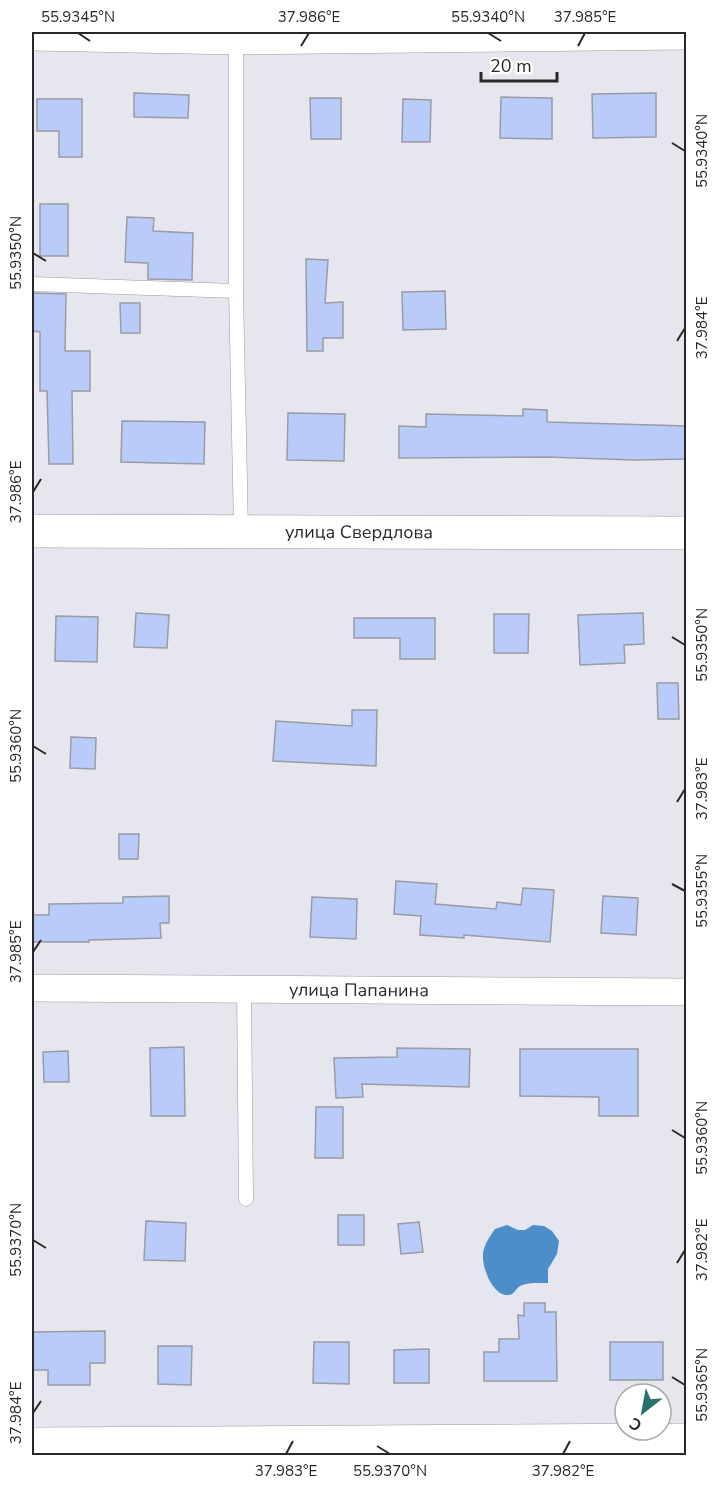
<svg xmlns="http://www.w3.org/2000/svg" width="718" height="1487" viewBox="0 0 718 1487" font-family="'Nunito Sans',sans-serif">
  <rect width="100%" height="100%" fill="#e6e6ef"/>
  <path fill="#4c8ec9" d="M 507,1225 L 518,1230 L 525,1230 L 533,1225 L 544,1226 L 552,1231 L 559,1241 L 557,1254 L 548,1269 L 548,1283 C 540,1283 527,1282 520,1286 C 515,1289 515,1294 509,1295 C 493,1297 482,1268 483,1255 C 483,1246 490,1236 495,1229 Z"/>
  <path fill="#b9cbf9" stroke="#999ca4" stroke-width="1.5" d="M 134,93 L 189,95 L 188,118 L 134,117 Z
    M 656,93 L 656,137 L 593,138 L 592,94 Z
    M 501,97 L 552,98 L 552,139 L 500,138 Z
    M 310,98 L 341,98 L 341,139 L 311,139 Z
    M 37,99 L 82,99 L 82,157 L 59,157 L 59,131 L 37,131 Z
    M 403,99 L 431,100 L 430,142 L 402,142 Z
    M 40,204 L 68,204 L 68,256 L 40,256 Z
    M 127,217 L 154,218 L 153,231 L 193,233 L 192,280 L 148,279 L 148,263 L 125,262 Z
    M 306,259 L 328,260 L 325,303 L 343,302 L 343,338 L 323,338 L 323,351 L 307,351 Z
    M 445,291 L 446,329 L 403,330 L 402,292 Z
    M 32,293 L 66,294 L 65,351 L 90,351 L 90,391 L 72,391 L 73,464 L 49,464 L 47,391 L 40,391 L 40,332 L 32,331 Z
    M 120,303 L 140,303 L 140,333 L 121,333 Z
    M 523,409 L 547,410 L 547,422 L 687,426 L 687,459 L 634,460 L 547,457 L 399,458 L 399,426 L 426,427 L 426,414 L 523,416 Z
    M 288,413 L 345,414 L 344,461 L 287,460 Z
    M 122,421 L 205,422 L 204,464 L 121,462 Z
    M 136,613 L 169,615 L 167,648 L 134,647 Z
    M 643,613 L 644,644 L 624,645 L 625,663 L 580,665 L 578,615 Z
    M 494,614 L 529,614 L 528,653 L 494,653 Z
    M 56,616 L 98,617 L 97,662 L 55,661 Z
    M 354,618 L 435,618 L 435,659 L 400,659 L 400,638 L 354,638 Z
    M 657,683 L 678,683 L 679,719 L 658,719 Z
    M 352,710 L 377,710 L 376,766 L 273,761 L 276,721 L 352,726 Z
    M 71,737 L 96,738 L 95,769 L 70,768 Z
    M 119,834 L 139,834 L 138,859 L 119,859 Z
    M 396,881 L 437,884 L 435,904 L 496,909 L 497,902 L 521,905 L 523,888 L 554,890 L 550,942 L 464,935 L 464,938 L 420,935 L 421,916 L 394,914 Z
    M 169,896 L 169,923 L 160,923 L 161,938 L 89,940 L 89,942 L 32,942 L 32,915 L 49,915 L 49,904 L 123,903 L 123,897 Z
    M 603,896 L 638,898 L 636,935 L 601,933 Z
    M 312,897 L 357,899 L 356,939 L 310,937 Z
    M 184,1047 L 185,1116 L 151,1116 L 150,1048 Z
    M 397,1048 L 470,1049 L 469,1087 L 362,1084 L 363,1097 L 336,1098 L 334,1058 L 397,1057 Z
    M 520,1049 L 638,1049 L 638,1116 L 599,1116 L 599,1097 L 520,1096 Z
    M 68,1051 L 69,1082 L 44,1082 L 43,1052 Z
    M 316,1107 L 343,1107 L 343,1158 L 315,1158 Z
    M 338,1215 L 364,1215 L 364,1245 L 338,1245 Z
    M 146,1221 L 186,1223 L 185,1261 L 144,1260 Z
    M 419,1222 L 423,1252 L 401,1254 L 398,1224 Z
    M 524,1303 L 545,1303 L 545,1312 L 556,1312 L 557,1381 L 484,1381 L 484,1352 L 499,1352 L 499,1339 L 519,1339 L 518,1315 L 524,1316 Z
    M 105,1331 L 105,1363 L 90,1363 L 90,1385 L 48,1385 L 48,1370 L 32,1370 L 32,1332 Z
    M 314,1342 L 349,1342 L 349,1384 L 313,1383 Z
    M 610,1342 L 663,1342 L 663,1380 L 610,1380 Z
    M 158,1346 L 192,1346 L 191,1385 L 158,1384 Z
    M 429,1349 L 429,1383 L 394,1383 L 394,1350 Z"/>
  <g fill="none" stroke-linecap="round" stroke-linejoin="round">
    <g stroke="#9898a0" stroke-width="15">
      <path id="lane" d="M 236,38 L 236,291 L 241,530
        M 32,284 L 236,291
        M 244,989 L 246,1199"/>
    </g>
    <g stroke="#9898a0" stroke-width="28">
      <g id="street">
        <path d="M 32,37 L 236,41 L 686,36"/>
        <path id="s1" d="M 32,988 L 686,992"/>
      </g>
    </g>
    <g stroke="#9898a0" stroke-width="34">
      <g id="secondary">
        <path id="s2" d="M 32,531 L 686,533"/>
        <path d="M 32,1444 L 686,1440"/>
      </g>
    </g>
    <use href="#lane" stroke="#fff" stroke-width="14"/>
    <use href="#street" stroke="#fff" stroke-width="27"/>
    <use href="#secondary" stroke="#fff" stroke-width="33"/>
  </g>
  <path fill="none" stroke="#28282b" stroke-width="2" d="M 78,33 L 90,41M 488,33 L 501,41M 301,46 L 309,33M 578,46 L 585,33M 672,143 L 685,151M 33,253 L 46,261M 677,341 L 685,328M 33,492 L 41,479M 672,637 L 685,645M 33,746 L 46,754M 677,802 L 685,789M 672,884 L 685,891M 33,952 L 41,940M 672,1130 L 685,1138M 33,1240 L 46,1248M 677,1263 L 685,1250M 672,1377 L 685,1385M 33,1413 L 41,1401M 377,1446 L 390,1454M 286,1454 L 293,1441M 563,1454 L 570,1441"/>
  <g text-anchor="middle" stroke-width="4.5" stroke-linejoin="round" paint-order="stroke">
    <g font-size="18" fill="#28282b" stroke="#fff">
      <text dy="6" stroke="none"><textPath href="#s2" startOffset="327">улица Свердлова</textPath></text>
      <text dy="6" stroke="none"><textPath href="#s1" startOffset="327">улица Папанина</textPath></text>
    </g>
  </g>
  <rect width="718" height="1487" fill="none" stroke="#ffffff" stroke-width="66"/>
  <g transform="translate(643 1412) rotate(211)"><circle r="28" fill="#ffffff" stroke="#a9a9aa" stroke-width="1.5"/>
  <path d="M0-4.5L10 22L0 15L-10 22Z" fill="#28716c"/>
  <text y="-9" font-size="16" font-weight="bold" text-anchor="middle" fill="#28282b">С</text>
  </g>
  <path d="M481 72v9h76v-9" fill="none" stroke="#28282b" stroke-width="3"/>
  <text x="490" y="72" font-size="18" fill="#28282b" stroke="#ffffff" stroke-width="4.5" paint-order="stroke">20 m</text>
  <rect x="33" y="33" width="652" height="1421" fill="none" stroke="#28282b" stroke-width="2"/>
  <g font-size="15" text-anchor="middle" fill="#28282b">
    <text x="78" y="22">55.9345°N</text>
    <text x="309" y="22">37.986°E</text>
    <text x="488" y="22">55.9340°N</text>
    <text x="585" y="22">37.985°E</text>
    <text transform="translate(702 151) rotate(-90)" y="5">55.9340°N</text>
    <text transform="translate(16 253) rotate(-90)" y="5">55.9350°N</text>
    <text transform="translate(702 328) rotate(-90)" y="5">37.984°E</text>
    <text transform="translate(16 492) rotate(-90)" y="5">37.986°E</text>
    <text transform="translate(702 645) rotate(-90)" y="5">55.9350°N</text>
    <text transform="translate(16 746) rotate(-90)" y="5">55.9360°N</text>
    <text transform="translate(702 789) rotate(-90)" y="5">37.983°E</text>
    <text transform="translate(702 891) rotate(-90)" y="5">55.9355°N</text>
    <text transform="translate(16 952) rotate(-90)" y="5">37.985°E</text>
    <text transform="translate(702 1138) rotate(-90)" y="5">55.9360°N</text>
    <text transform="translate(16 1240) rotate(-90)" y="5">55.9370°N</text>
    <text transform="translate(702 1250) rotate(-90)" y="5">37.982°E</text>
    <text transform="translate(702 1385) rotate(-90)" y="5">55.9365°N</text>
    <text transform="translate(16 1413) rotate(-90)" y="5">37.984°E</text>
    <text x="286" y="1476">37.983°E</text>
    <text x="390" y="1476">55.9370°N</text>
    <text x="563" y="1476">37.982°E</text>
  </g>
</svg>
